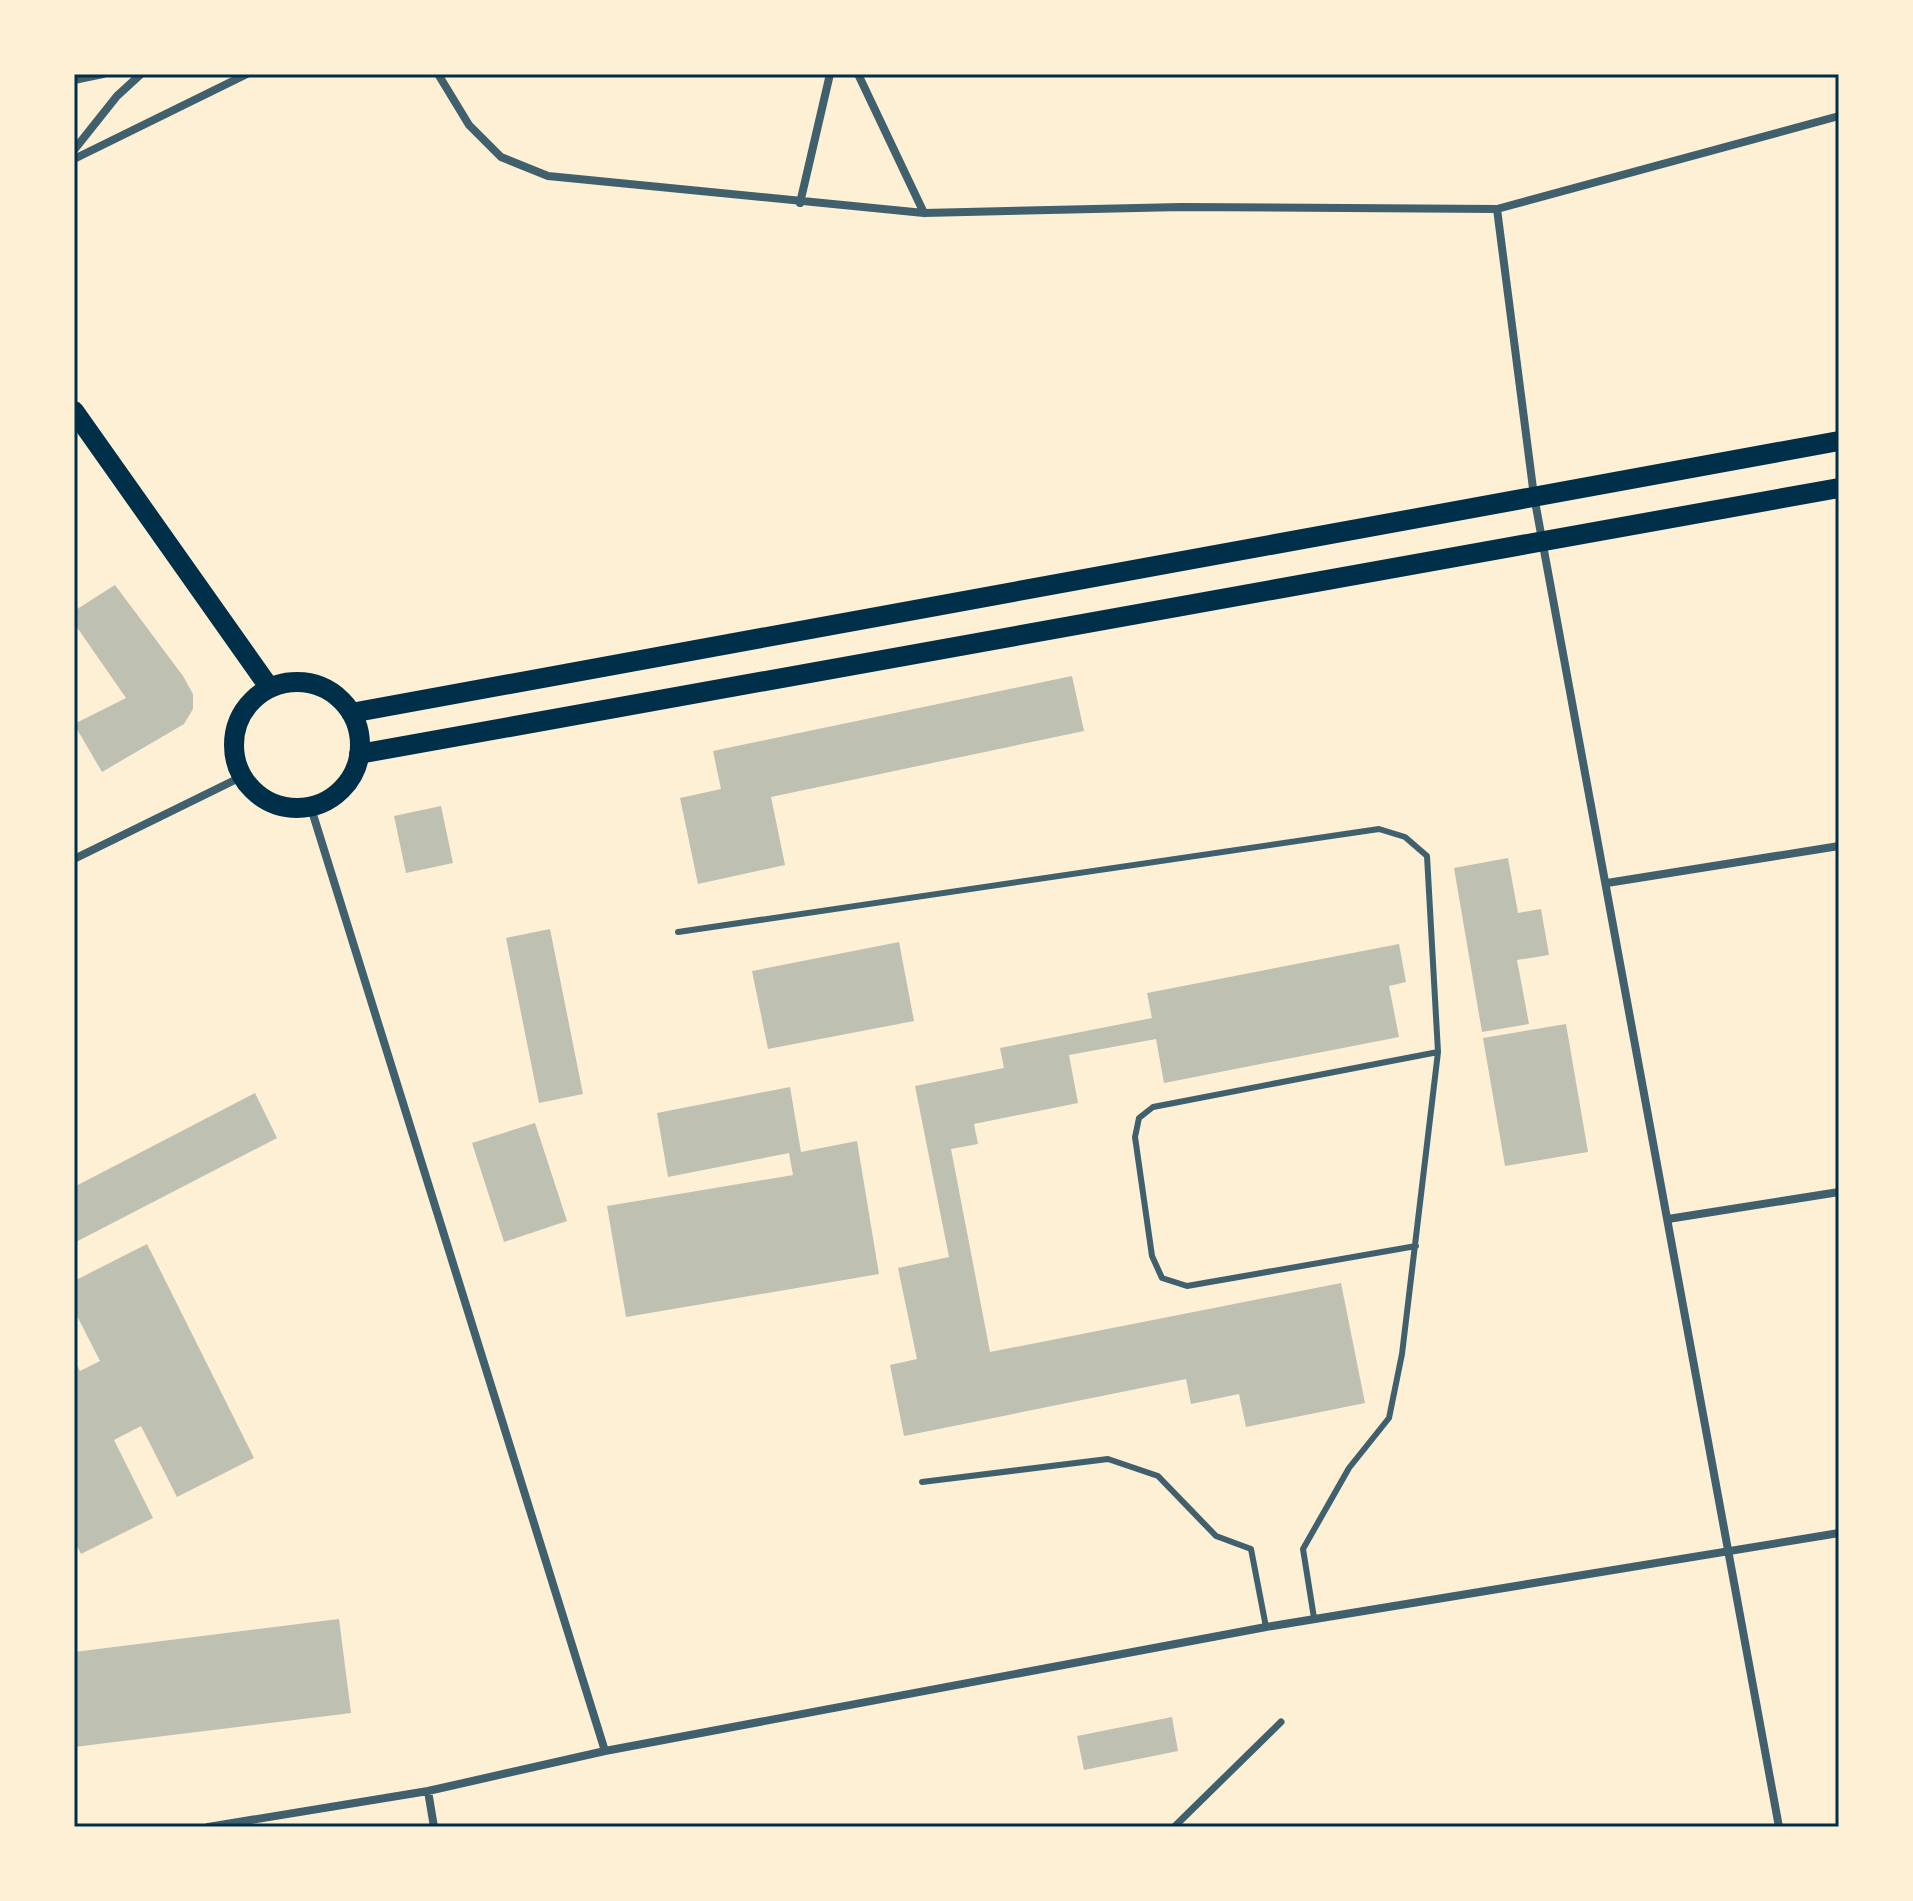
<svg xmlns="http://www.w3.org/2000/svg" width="1913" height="1901" viewBox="0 0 1913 1901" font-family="Commissioner,sans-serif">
  <rect width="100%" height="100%" fill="#fdf0d5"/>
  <path fill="#bec0b2" d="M 115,585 L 183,676 L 193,694 L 193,709 L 184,724 L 102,772 L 74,724 L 126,698 L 74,623 L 74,611 Z
    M 1072,676 L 1084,731 L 771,797 L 785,865 L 698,884 L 680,798 L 721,789 L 713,751 Z
    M 441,806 L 453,863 L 406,873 L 394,816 Z
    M 1508,858 L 1518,913 L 1541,909 L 1549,955 L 1517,960 L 1529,1024 L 1482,1032 L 1454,868 Z
    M 550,929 L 583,1094 L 539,1103 L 506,938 Z
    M 899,942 L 914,1021 L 768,1049 L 752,971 Z
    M 1399,944 L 1406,982 L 1389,986 L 1399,1037 L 1164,1083 L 1156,1039 L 1069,1055 L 1078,1103 L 974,1124 L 978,1144 L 951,1149 L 990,1352 L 1341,1283 L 1365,1403 L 1246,1427 L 1239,1394 L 1191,1404 L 1186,1379 L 904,1436 L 890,1365 L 917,1359 L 898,1268 L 949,1257 L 915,1086 L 1004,1068 L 1000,1048 L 1152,1018 L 1147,993 Z
    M 1566,1024 L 1588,1152 L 1505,1166 L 1483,1038 Z
    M 790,1087 L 801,1152 L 857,1141 L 879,1274 L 626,1317 L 607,1206 L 793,1175 L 789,1153 L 668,1177 L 657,1113 Z
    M 255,1093 L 277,1138 L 74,1243 L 74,1187 Z
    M 535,1123 L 567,1221 L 504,1242 L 472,1143 Z
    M 147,1244 L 254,1458 L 177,1497 L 141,1426 L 114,1440 L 153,1518 L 81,1554 L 74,1540 L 74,1360 L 80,1371 L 100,1361 L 74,1310 L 74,1281 Z
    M 339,1619 L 351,1713 L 74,1747 L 74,1652 Z
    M 1172,1717 L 1178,1751 L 1084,1770 L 1077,1736 Z"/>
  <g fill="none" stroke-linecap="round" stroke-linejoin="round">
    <path stroke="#3f606c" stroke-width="6" d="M 678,932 L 1379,829 L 1405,837 L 1427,856 L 1438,1052 L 1402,1354 L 1389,1418 L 1349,1468 L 1303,1549 L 1314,1618
      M 1416,1246 L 1187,1286 L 1162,1278 L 1152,1256 L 1135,1137 L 1139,1118 L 1153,1107 L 1438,1052
      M 922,1482 L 1108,1459 L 1158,1476 L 1216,1536 L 1251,1549 L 1266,1627"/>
    <path stroke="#3f606c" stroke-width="7" d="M 1174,1827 L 1281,1722"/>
    <path stroke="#3f606c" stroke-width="8" d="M 438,74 L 469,125 L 501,157 L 548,176 L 924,213 L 1181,207 L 1497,209 L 1839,116
      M 858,74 L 924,213
      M 74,80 L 103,74
      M 74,150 L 117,96 L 141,74
      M 74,159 L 247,74
      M 800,203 L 830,74
      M 1497,209 L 1534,496 L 1779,1827
      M 311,808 L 605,1751
      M 74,859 L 241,777
      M 1607,883 L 1839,846
      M 1668,1219 L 1839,1192
      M 428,1791 L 434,1827
      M 208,1827 L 428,1791 L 605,1751 L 1266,1627 L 1839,1533"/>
    <path stroke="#003049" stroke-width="20" d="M 74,411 L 269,687
      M234 745a63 63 0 1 1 126 0a63 63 0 1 1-126 0Z
      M 351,713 L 1839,441
      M 359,754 L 1839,488"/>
  </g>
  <rect width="1913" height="1901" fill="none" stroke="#fdf0d5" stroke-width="152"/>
  <rect x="76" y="76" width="1761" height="1749" fill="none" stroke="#003049" stroke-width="3"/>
</svg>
